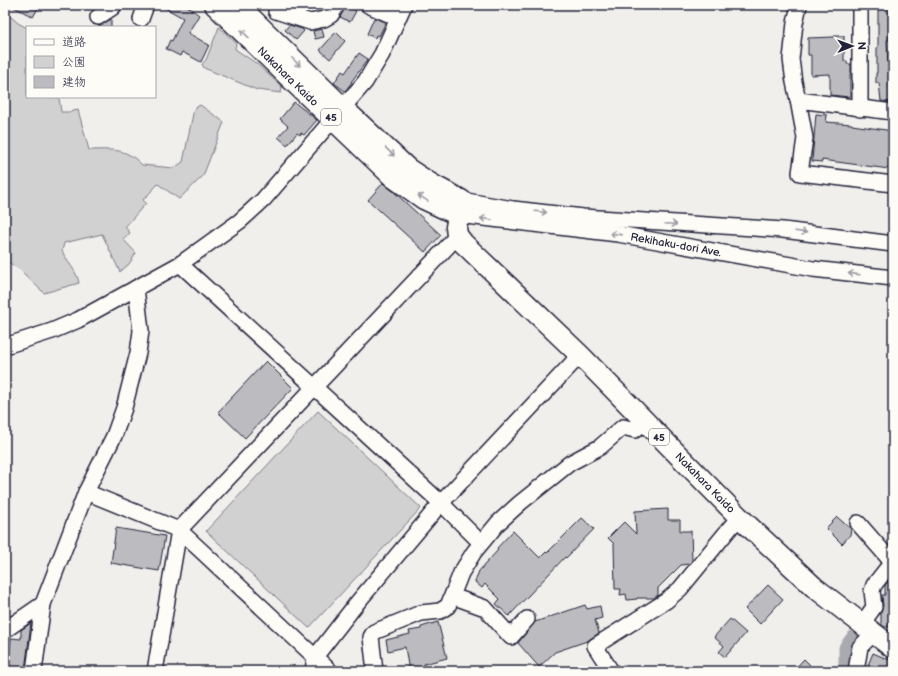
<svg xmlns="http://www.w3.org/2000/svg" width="898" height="676" viewBox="0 0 898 676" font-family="'Balsamiq Sans','Klee One',sans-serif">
  <rect width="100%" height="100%" fill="#f0efec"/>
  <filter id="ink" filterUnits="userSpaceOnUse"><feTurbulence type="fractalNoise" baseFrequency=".025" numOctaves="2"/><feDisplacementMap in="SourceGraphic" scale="8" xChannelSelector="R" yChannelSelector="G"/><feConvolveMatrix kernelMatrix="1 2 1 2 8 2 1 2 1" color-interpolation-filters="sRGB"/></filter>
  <g filter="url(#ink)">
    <path fill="#d2d1d1" stroke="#7a7a86" d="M 5,12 L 18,23 L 27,28 L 27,97 L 59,97 L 61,112 L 69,112 L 78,110 L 89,150 C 112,150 125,147 142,165 L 174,168 L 183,162 L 194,109 L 200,105 L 224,122 L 203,176 L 179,199 L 158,184 L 143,200 L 146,203 L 125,227 L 130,233 L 123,239 L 136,253 L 129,264 L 120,272 L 102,234 L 64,243 L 62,251 C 67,262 77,271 79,283 L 44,293 L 19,269 L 5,260 L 5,92 L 9,91 L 10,86 L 5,84 Z
      M 219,27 L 236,43 L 235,49 L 257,64 L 282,87 L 281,93 L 257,90 L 204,68 L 202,64 L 206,60 Z
      M 318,411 L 421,508 L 309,628 L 206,531 Z
      M 892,441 L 893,441 L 893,492 L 889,492 Z"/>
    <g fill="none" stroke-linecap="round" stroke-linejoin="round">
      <path stroke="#a9a9b0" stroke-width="19" d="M 848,671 L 848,648 L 855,639"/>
    </g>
    <path fill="#bcbcc0" stroke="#22223b" d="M 10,5 L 40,5 L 33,17 Z
      M 160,5 L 186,5 L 199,15 L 188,33 L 209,45 L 201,62 L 182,52 L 180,56 L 166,49 L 170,40 L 172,41 L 183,18 Z
      M 346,5 L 356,11 L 350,22 L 340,17 Z
      M 878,5 L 889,5 L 890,36 L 889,36 L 889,40 L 887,40 L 888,63 L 890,63 L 890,86 L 893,86 L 893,102 L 881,101 L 879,83 L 876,83 L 876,73 L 877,73 L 877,47 L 878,47 Z
      M 374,18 L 386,22 L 379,36 L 376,35 L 375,38 L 367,34 Z
      M 111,19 L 111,27 L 99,27 L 99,26 Z
      M 289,25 L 302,29 L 304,31 L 296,40 L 285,30 Z
      M 322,29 L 324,37 L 315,39 L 313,31 Z
      M 336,32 L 345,41 L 330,59 L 320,50 Z
      M 834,36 L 844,36 L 844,61 L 847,61 L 847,64 L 851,64 L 851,74 L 850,74 L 850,97 L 830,95 L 830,74 L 811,75 L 811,55 L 808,55 L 808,38 L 834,37 Z
      M 359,53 L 368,59 L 351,82 L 352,82 L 345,91 L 334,83 L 342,71 L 345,73 Z
      M 294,102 L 317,120 L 304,135 L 301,133 L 300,135 L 297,133 L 287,145 L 278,137 L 288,126 L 280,119 Z
      M 816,114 L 827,115 L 826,122 L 852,124 L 852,125 L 893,131 L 889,169 L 822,160 L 822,162 L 812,161 Z
      M 383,183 L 394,192 L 441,235 L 425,252 L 368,200 Z
      M 266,361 L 293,388 L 245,438 L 218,412 Z
      M 668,509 L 668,520 L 680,520 L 680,531 L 691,531 L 692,561 L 689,564 L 681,565 L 658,588 L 658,595 L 654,598 L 637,598 L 637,599 L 627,600 L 626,594 L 620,595 L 621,589 L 615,589 L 614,544 L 608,538 L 624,522 L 636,534 L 635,511 Z
      M 837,517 L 851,529 L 850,535 L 842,544 L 826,528 Z
      M 582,518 L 594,529 L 566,558 L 565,557 L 509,616 L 496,604 L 500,599 L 485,584 L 482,588 L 475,582 L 479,571 L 498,550 L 497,548 L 513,531 L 540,558 L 546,552 L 547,553 Z
      M 116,528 L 165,536 L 159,571 L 111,563 Z
      M 888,581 L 893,581 L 892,620 L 889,620 L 889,627 L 885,627 L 881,624 L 881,613 L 883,606 L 882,595 L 885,595 L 885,586 Z
      M 768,585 L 783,599 L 760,624 L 745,609 Z
      M 585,605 L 587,609 L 600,606 L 602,618 L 595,620 L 599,633 L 587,641 L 555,652 L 539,667 L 518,643 L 535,622 Z
      M 730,619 L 746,633 L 725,657 L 719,652 L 724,646 L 723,645 L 714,637 Z
      M 438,622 L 447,658 L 424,664 L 426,671 L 409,671 L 405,647 L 388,651 L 386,640 L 410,634 L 409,631 L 421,629 L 421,627 Z
      M 31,623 L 25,670 L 10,669 L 10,663 L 9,663 L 11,638 L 21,639 L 21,630 Z
      M 873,653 L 892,661 L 888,671 L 883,671 L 868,665 Z
      M 804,659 L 816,671 L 793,671 Z"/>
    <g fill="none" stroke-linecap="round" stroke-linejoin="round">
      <g stroke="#22223b" stroke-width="18">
        <g id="minor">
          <path d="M 368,5 L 398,18"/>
          <path d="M 799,5 L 795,23 L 791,59 L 794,82 L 798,100 L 805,138 L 800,173 L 893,184"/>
          <path d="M 860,5 L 860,109"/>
          <path d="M 276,11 L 310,22 L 324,19 L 331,15 L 337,5"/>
          <path d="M 98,17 L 113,7 L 114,5"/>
          <path d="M 141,19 L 146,5"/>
          <path d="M 798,100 L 893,112"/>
          <path d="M 461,200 L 513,209 L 583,217 L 783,230 L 893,244"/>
          <path id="s1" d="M 458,215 L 618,234 L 813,269 L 893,278"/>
          <path d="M 180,264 L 441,503 L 481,543"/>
          <path d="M 5,346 L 52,331 L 78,320 L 180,264 L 240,221 L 263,200 L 365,82 L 382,54 L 404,5"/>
          <path d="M 86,492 L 179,530 L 330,671"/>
          <path d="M 858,523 L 892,562 L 874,585 L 872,591 L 874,607 L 862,624"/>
          <path d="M 452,596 L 485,608 L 511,637 L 527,619"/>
          <path d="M 5,630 L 43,604"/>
          <path d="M 34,671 L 43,604 L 86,492 L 114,436 L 124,408 L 138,353 L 141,331 L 136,288"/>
          <path d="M 155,671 L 179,530 L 448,246 L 457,235"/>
          <path d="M 313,671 L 315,657 L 357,603 L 441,503 L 580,355"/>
          <path d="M 375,671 L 371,637 L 374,632 L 421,613 L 440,611 L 448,606 L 461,573 L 474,552 L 498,523 L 520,503 L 570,463 L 600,447 L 623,427 L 635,430 L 644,422"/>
          <path d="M 611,671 L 595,646 L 666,601 L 680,589 L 739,517"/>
          <path d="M 856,671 L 860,647 L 874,633"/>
        </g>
      </g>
      <g stroke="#22223b" stroke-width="23">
        <g id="major">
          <path id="s2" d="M 215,5 L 298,86 L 393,177 L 424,199 L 458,215"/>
          <path id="s3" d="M 238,5 L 343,108 L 408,169 L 431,184 L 461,200 L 456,227 L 457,235 L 463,243 L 580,355 L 739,517 L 814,587 L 893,648"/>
        </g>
      </g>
      <use href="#minor" stroke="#fdfcf7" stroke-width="15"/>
      <use href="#major" stroke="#fdfcf7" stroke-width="20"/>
    </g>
    <defs><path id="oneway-shaft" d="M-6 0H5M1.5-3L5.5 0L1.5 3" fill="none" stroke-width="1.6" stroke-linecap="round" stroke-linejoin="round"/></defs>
    <g stroke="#9a9aa2">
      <use href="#oneway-shaft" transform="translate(245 34) rotate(-136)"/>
      <use href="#oneway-shaft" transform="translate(296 62) rotate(45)"/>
      <use href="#oneway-shaft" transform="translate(390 152) rotate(43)"/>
      <use href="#oneway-shaft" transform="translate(423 198) rotate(-148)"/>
      <use href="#oneway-shaft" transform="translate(541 212) rotate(7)"/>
      <use href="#oneway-shaft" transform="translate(486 219) rotate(-173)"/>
      <use href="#oneway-shaft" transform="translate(671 224) rotate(3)"/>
      <use href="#oneway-shaft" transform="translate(801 232) rotate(7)"/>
      <use href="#oneway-shaft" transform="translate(616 234) rotate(-172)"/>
      <use href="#oneway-shaft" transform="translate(854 274) rotate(-173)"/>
    </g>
  </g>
  <g text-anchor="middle" stroke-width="3" stroke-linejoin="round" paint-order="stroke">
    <g fill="#fdfcf7" stroke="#646373" stroke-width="1">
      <rect x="321" y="109" width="20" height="16" rx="3"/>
      <rect x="649" y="429" width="20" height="16" rx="3"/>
    </g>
    <g font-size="10" font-weight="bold" fill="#22223b">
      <text x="331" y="121">45</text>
      <text x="659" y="441">45</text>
    </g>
    <g font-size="11" fill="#22223b" stroke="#fdfcf7">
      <text dy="4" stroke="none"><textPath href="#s2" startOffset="102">Nakahara Kaido</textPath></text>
      <text dy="4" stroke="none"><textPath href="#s1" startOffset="220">Rekihaku-dori Ave.</textPath></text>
      <text dy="4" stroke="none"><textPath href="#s3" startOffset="684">Nakahara Kaido</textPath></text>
    </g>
  </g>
  <rect width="898" height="676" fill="none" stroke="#fdfcf7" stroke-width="20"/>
  <rect x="10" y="10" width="878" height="656" fill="none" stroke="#22223b" stroke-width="1.5" filter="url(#ink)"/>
  <rect x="26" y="26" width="130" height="72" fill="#fdfcf7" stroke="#a5a5ac"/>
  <rect x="34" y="39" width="20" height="6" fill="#fdfcf7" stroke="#a5a5ac"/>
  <text x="62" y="46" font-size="12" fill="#22223b">道路</text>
  <rect x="34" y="56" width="20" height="12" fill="#d2d1d1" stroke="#a5a5ac"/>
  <text x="62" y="66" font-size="12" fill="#22223b">公園</text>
  <rect x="34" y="76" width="20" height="12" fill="#bcbcc0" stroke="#a5a5ac"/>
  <text x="62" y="86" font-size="12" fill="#22223b">建物</text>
  <g transform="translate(852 46) rotate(89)" stroke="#fdfcf7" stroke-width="3" paint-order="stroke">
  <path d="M0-3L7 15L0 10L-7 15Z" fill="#22223b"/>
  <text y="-6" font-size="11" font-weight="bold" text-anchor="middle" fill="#22223b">N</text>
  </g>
</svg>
